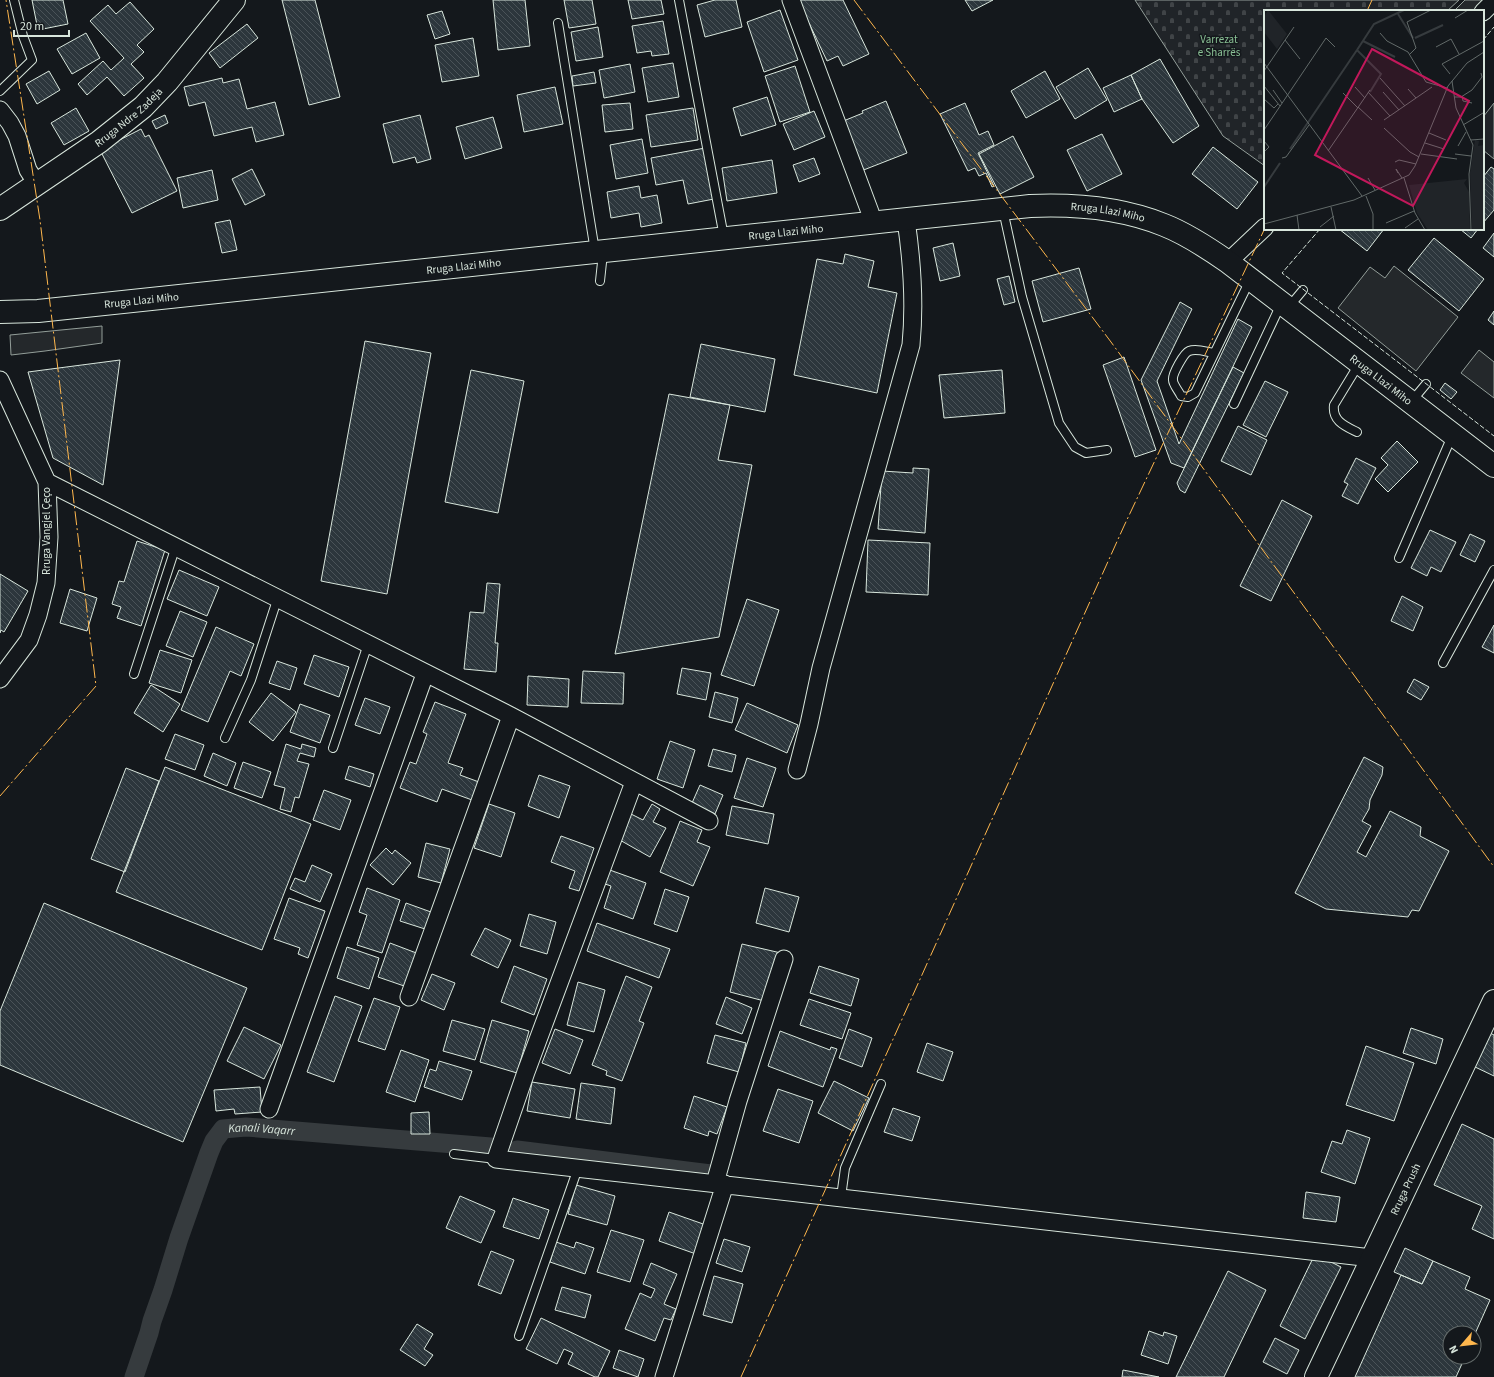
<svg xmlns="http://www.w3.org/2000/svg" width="1494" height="1377" viewBox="0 0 1494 1377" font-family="'Source Sans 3',sans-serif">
  <defs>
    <pattern id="cemetery-stones" width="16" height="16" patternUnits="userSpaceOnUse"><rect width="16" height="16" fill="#202428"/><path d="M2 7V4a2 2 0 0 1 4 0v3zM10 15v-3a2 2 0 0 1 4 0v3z" fill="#404447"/></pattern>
    <pattern id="building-back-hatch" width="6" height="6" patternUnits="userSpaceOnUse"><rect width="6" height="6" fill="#2c363c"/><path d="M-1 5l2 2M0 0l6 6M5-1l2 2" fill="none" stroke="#4a5358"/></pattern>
  </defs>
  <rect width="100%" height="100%" fill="#14181c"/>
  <path fill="url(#cemetery-stones)" stroke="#939e99" d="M 1135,0 L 1459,0 L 1447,11 L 1265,11 L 1265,166 L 1223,136 Z"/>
  <path fill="#202428" stroke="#939e99" d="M 1494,103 L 1494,159 L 1483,150 L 1483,117 Z"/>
  <path fill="#24282b" stroke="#939e99" d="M 1465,0 L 1484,0 L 1473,11 L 1454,11 Z
    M 1394,266 L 1458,317 L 1416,371 L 1338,308 L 1370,267 L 1385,278 Z
    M 102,326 L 102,343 L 45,351 L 11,355 L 10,335 Z
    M 1479,350 L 1494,362 L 1494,398 L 1461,373 Z"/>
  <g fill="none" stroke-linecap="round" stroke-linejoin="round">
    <g stroke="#363b3e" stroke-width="19">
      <path d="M 517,1150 L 711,1174"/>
      <path id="s1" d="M 134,1377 L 149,1333 L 152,1321 L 163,1290 L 179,1238 L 209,1153 L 214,1141 L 223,1129 L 246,1127 L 491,1147"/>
    </g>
  </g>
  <path fill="url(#building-back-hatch)" stroke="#d8e6dc" d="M 32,0 L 63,0 L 68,24 L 38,30 Z
    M 282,0 L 315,0 L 340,97 L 309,105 Z
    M 493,0 L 525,0 L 530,46 L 498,50 Z
    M 564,0 L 592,0 L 596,24 L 569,28 Z
    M 628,0 L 661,0 L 664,14 L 632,19 Z
    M 715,0 L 736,0 L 742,27 L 705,37 L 697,5 Z
    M 795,0 L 843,0 L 869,54 L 843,66 L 838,56 L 827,61 L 809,23 L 806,24 Z
    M 965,0 L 993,0 L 972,11 Z
    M 130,2 L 154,29 L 137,45 L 144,52 L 131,64 L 144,78 L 124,96 L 107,77 L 87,95 L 78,84 L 103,61 L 111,70 L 124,58 L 90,21 L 108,5 L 116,14 Z
    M 780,10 L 798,60 L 764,72 L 747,22 Z
    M 442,11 L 450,34 L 435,39 L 427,15 Z
    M 663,21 L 669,54 L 652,56 L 651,51 L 637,53 L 632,26 Z
    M 247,24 L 258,38 L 220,68 L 209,53 Z
    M 598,27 L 603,57 L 576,61 L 571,32 Z
    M 86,33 L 100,58 L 72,74 L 57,49 Z
    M 473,38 L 479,76 L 442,82 L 435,45 Z
    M 1160,59 L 1199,126 L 1173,143 L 1142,99 L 1131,75 Z
    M 673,63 L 679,97 L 648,102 L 642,68 Z
    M 630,64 L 635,92 L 604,98 L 599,70 Z
    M 795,66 L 810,112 L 780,122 L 765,76 Z
    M 1088,68 L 1107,100 L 1075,119 L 1056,87 Z
    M 49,71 L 60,90 L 37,104 L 26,84 Z
    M 1045,71 L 1060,99 L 1026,118 L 1011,91 Z
    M 594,72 L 596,83 L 573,86 L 572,76 Z
    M 1131,75 L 1142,99 L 1114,112 L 1103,88 Z
    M 222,78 L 223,83 L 239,79 L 247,109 L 275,102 L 284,135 L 256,142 L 252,127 L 214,136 L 205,102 L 189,106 L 184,87 Z
    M 555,87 L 563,124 L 524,132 L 517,95 Z
    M 767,97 L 776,125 L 741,136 L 733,108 Z
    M 886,101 L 907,153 L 861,171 L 841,122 L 863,113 L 862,111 Z
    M 630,103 L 633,129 L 605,132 L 602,105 Z
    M 965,103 L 979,135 L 988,131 L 994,145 L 978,153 L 994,186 L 992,187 L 986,173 L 979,176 L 975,168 L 968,171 L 940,114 Z
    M 76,108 L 89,131 L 64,145 L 51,123 Z
    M 693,108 L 698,140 L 651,147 L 646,115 Z
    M 814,111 L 825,137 L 794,150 L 783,124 Z
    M 165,115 L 168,123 L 156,129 L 152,121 Z
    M 420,115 L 431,159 L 417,163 L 415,157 L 393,163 L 383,124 Z
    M 493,117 L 502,148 L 465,159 L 456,127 Z
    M 141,129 L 145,137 L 149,135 L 177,191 L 132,213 L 100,150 Z
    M 1102,134 L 1122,174 L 1087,191 L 1067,150 Z
    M 1013,136 L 1034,177 L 1000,194 L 979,154 Z
    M 642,139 L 648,173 L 616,179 L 610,145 Z
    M 1213,147 L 1258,182 L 1237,209 L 1192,174 Z
    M 705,148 L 714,199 L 688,204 L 683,180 L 656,185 L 651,158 Z
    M 814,158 L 820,174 L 799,182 L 793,165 Z
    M 772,160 L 777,193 L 727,201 L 722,168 Z
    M 1491,167 L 1494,169 L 1494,210 L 1483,223 L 1483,177 Z
    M 252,169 L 265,195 L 245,205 L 232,179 Z
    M 212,170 L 218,200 L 183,208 L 177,178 Z
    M 639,186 L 641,198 L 657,195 L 662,223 L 641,227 L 639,213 L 611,218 L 607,192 Z
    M 230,220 L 237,250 L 222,253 L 215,223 Z
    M 1339,229 L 1384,229 L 1367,251 Z
    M 1460,229 L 1478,229 L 1471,238 Z
    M 1494,233 L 1494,257 L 1483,248 Z
    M 1434,238 L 1484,279 L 1459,311 L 1408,270 Z
    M 953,243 L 960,276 L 940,281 L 933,248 Z
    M 845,254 L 874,261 L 868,287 L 897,293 L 877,393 L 794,375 L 817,259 L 843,264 Z
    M 1079,268 L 1091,309 L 1043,322 L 1032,281 Z
    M 1009,276 L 1015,302 L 1004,305 L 997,279 Z
    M 1180,302 L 1192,309 L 1157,381 L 1179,444 L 1238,319 L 1252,327 L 1184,468 L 1171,463 L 1141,380 Z
    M 1494,311 L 1494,325 L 1488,320 Z
    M 365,341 L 431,353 L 387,594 L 321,581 Z
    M 701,344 L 775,359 L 765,412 L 690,397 Z
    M 1124,357 L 1156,450 L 1135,457 L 1103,365 Z
    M 120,360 L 103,485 L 53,458 L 28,372 Z
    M 1233,367 L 1244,373 L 1185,493 L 1180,490 L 1177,483 Z
    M 471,370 L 524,381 L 498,513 L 445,502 Z
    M 1002,370 L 1005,413 L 944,418 L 939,375 Z
    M 1265,381 L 1288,392 L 1266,437 L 1243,425 Z
    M 1445,383 L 1457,392 L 1451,399 L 1440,390 Z
    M 669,394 L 730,405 L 718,460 L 752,465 L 719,637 L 615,654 Z
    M 1238,426 L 1267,440 L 1251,475 L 1221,461 Z
    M 1397,441 L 1418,462 L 1388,492 L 1375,479 L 1388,465 L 1381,458 Z
    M 1356,458 L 1376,468 L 1358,504 L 1342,496 L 1348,484 L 1344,482 Z
    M 913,468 L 929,469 L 925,533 L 878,529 L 882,471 L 913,473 Z
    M 1282,500 L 1312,516 L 1271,601 L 1240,586 Z
    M 1430,530 L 1456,542 L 1441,572 L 1431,567 L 1427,576 L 1411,568 Z
    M 1470,534 L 1485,541 L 1475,562 L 1460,555 Z
    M 868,540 L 930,543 L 928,595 L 866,592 Z
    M 137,541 L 165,550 L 141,626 L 117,618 L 121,607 L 112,604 L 119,581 L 124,582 Z
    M 179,570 L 219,587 L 207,616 L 167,599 Z
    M 0,574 L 28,591 L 4,632 L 1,630 L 0,633 Z
    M 487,583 L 500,584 L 495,643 L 498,643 L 496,672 L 464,669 L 470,612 L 484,613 Z
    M 70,589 L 97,598 L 87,631 L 60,623 Z
    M 1402,596 L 1423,607 L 1413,631 L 1391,621 Z
    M 747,599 L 779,610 L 754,686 L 721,675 Z
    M 180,611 L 207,622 L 193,657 L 166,646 Z
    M 1494,625 L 1494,653 L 1482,647 Z
    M 216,627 L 254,644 L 241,676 L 230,671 L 208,722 L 181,710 Z
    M 160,650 L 192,660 L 181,693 L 149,683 Z
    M 314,655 L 349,667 L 339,697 L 304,684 Z
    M 277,661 L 297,668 L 290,690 L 269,683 Z
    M 682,668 L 711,673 L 706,700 L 677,694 Z
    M 583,671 L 624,673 L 623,704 L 581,703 Z
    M 528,676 L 569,679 L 568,707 L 527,705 Z
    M 1414,679 L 1429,687 L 1421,700 L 1407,692 Z
    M 151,685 L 180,704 L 163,732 L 134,713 Z
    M 715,692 L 738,698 L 732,723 L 709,717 Z
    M 271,693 L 296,712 L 273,741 L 249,722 Z
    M 365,698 L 390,707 L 380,734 L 355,725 Z
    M 435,702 L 466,714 L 448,763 L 463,768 L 460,775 L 479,782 L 472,800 L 442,789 L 437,802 L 400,788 L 410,762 L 416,764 L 427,734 L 423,732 Z
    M 747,703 L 798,725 L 787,753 L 735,730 Z
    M 300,704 L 330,715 L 320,743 L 290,732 Z
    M 175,734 L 204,745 L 195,770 L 165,759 Z
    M 670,741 L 695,750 L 683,788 L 657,779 Z
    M 286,744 L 301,749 L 302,744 L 316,748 L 314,757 L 300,753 L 297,761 L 309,764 L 299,798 L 295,797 L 291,812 L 280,809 L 285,788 L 274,785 Z
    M 713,749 L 736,755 L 732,772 L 708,766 Z
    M 213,753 L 236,763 L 227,786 L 204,776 Z
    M 1364,757 L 1383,767 L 1382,775 L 1370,800 L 1369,809 L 1362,821 L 1371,826 L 1357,852 L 1366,857 L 1390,811 L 1421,827 L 1420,836 L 1449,851 L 1419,911 L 1412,910 L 1408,917 L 1326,909 L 1295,893 Z
    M 747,758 L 776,768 L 763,807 L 734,798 Z
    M 243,762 L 271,772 L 262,798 L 234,788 Z
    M 349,766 L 374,774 L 370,787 L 345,779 Z
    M 165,767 L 311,824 L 262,950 L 116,892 Z
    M 126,768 L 159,781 L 125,872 L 91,859 Z
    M 539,775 L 570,786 L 559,818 L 528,806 Z
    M 700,785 L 723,795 L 715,814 L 692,803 Z
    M 324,790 L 351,800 L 340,830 L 313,820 Z
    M 489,804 L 515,813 L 501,857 L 474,848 Z
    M 652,804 L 660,809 L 653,822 L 666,828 L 650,857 L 618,839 L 631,814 L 643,820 Z
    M 732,806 L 774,814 L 768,844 L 726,835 Z
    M 680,821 L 702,830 L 697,842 L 710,847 L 693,886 L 660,872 Z
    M 561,836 L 594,848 L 579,891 L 569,888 L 575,871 L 551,862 Z
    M 426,843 L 450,849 L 441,883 L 418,877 Z
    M 386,848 L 392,854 L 395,850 L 411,863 L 393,885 L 370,865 Z
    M 312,865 L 332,874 L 320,902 L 290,889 L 295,878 L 305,882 Z
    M 607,869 L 646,883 L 633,919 L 604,908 L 611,886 L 602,883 Z
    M 367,888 L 400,900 L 382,953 L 357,945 L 367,915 L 359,912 Z
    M 765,888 L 799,897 L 789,932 L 756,923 Z
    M 665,889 L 689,897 L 677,932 L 654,924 Z
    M 289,898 L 325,911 L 308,958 L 298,954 L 300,948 L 274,939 Z
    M 44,903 L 247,988 L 183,1142 L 0,1065 L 0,1011 Z
    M 406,903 L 431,912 L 425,929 L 400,921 Z
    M 529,914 L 556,922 L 547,954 L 520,946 Z
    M 597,923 L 670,949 L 659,978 L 587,951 Z
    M 485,928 L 511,940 L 498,968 L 471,955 Z
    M 390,943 L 419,954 L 407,987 L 378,977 Z
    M 742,944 L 781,953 L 768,1002 L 730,992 Z
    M 347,947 L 379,958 L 369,989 L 337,978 Z
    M 514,966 L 547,979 L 534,1015 L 501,1002 Z
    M 819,966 L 859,979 L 851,1006 L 810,993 Z
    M 432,974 L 455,983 L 444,1010 L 421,1000 Z
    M 626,976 L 652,987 L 639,1021 L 644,1023 L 622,1081 L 606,1075 L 607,1071 L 592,1065 Z
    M 578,982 L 605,990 L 594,1032 L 567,1025 Z
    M 335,996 L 362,1006 L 334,1082 L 307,1072 Z
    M 726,997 L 752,1008 L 742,1034 L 716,1024 Z
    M 374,998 L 400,1007 L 385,1050 L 358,1041 Z
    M 809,999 L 851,1013 L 842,1039 L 800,1025 Z
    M 452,1020 L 485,1029 L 475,1060 L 443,1051 Z
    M 492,1020 L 529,1031 L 517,1073 L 480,1062 Z
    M 244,1027 L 281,1045 L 264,1079 L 227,1061 Z
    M 1411,1028 L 1443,1039 L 1436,1064 L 1403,1053 Z
    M 555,1029 L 583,1040 L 570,1074 L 542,1063 Z
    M 849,1029 L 872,1038 L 862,1067 L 839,1058 Z
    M 780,1031 L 830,1050 L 831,1047 L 837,1049 L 823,1087 L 768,1066 Z
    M 1490,1033 L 1494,1035 L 1494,1076 L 1473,1066 Z
    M 715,1035 L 746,1043 L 739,1072 L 707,1063 Z
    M 927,1043 L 953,1052 L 943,1081 L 917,1072 Z
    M 1366,1046 L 1414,1063 L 1394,1121 L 1346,1105 Z
    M 401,1050 L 429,1060 L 415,1102 L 386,1092 Z
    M 439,1061 L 472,1071 L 462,1100 L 424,1087 L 430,1069 L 436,1071 Z
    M 834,1081 L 869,1098 L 853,1131 L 818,1113 Z
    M 532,1082 L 575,1089 L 570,1118 L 527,1111 Z
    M 581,1083 L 615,1088 L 611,1124 L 576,1119 Z
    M 260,1087 L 262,1112 L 235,1114 L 234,1109 L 216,1111 L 214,1090 Z
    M 778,1089 L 813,1101 L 799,1143 L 763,1131 Z
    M 694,1096 L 727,1107 L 717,1134 L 709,1131 L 708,1136 L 684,1128 Z
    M 893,1108 L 920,1117 L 912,1141 L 884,1132 Z
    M 429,1112 L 430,1134 L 411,1134 L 411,1113 Z
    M 1462,1124 L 1494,1139 L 1494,1239 L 1472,1229 L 1482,1206 L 1434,1185 Z
    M 1347,1130 L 1370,1138 L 1355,1184 L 1321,1172 L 1332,1141 L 1342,1144 Z
    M 576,1185 L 615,1196 L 607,1225 L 568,1214 Z
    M 1306,1192 L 1340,1197 L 1336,1222 L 1303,1218 Z
    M 460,1196 L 495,1211 L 481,1243 L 446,1228 Z
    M 513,1198 L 549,1210 L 539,1239 L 503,1227 Z
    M 669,1212 L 706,1225 L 696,1254 L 659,1241 Z
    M 611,1230 L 644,1240 L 630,1282 L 597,1272 Z
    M 724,1239 L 750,1247 L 742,1272 L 716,1263 Z
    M 556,1242 L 574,1248 L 576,1242 L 594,1248 L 585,1274 L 550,1262 Z
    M 1405,1248 L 1433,1261 L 1422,1284 L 1394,1272 Z
    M 491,1251 L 514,1260 L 501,1294 L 478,1285 Z
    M 1315,1254 L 1341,1267 L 1305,1339 L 1280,1326 Z
    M 1433,1261 L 1470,1277 L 1465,1289 L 1490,1300 L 1474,1336 L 1474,1333 L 1450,1333 L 1450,1357 L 1465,1357 L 1456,1377 L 1355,1377 L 1401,1275 L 1422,1284 Z
    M 651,1263 L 677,1274 L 664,1304 L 676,1309 L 671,1320 L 664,1318 L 655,1341 L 625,1329 L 640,1293 L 651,1298 L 655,1289 L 643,1284 Z
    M 1228,1271 L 1266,1290 L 1224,1377 L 1176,1377 Z
    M 714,1276 L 743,1284 L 732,1323 L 703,1315 Z
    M 562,1287 L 591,1295 L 585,1318 L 555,1310 Z
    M 541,1318 L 610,1351 L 598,1377 L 595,1377 L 568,1364 L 573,1353 L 564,1349 L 557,1364 L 526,1349 Z
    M 417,1324 L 433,1334 L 424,1349 L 433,1355 L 425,1366 L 400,1350 Z
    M 1149,1331 L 1163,1336 L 1164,1332 L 1177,1336 L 1168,1364 L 1141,1355 Z
    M 1275,1338 L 1299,1350 L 1287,1374 L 1263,1362 Z
    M 619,1350 L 644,1359 L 638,1377 L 613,1368 Z
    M 1123,1370 L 1159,1377 L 1122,1377 Z"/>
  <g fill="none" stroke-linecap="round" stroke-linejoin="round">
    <g stroke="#d8e6dc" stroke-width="10">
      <path id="lane" d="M 679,0 L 724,237
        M 558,23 L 595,251
        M 0,91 L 32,60 L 23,36 L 14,0
        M 1003,210 L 1022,297 L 1059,423 L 1075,447 L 1086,453 L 1107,450
        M 600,281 L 603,253
        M 1288,308 L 1303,290
        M 1214,353 C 1206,352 1197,348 1189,351 C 1184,353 1172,374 1173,380 C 1173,385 1179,391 1181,396 L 1188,397 L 1195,393 L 1250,280
        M 1411,402 L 1426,384
        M 1234,404 L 1281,304
        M 1357,432 C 1345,426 1332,421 1334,405 L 1359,364
        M 1399,558 L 1452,436
        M 1443,663 L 1494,570
        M 134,674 L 176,546
        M 225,738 L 251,680 L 278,597
        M 333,748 L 368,644
        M 454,1154 L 496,1159
        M 841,1197 L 845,1168 L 881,1084
        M 519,1336 L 578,1168"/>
    </g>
    <g stroke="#d8e6dc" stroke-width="19">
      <path id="street" d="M 791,0 L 870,212 L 873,223
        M 1483,12 L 1494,1
        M 0,110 L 10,123 L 17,136 L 28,170 L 37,184
        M 1228,262 L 1265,227
        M 0,380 L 47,482 L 49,537 L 46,583 L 38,615 L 29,640 L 0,679
        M 47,482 L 511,716 L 709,821
        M 797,770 L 809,724 L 821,668 L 911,345 C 915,304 912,261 906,220
        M 634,782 L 526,1072 L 496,1159 L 1372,1258
        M 409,997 L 511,716
        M 269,1109 L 425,674
        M 715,1183 L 738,1101 L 784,959
        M 664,1377 L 725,1184"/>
    </g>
    <g stroke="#d8e6dc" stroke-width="24">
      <g id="secondary">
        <path id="s2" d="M 0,209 L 99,142 L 143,107 L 167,82 L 234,0"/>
        <path id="s3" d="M 1316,1377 L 1494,1001"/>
      </g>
    </g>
    <g stroke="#d8e6dc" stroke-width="24">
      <g id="primary">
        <path id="s4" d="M 0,312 L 38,311 L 1030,206 C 1075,204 1122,208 1164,225 C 1187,234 1208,248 1228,262 L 1494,466"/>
      </g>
    </g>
    <use href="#lane" stroke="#14181c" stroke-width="8"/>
    <use href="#street" stroke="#14181c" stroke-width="17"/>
    <use href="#secondary" stroke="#14181c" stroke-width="22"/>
    <use href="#primary" stroke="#14181c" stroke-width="22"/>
    <path stroke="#d8e6dc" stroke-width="1" stroke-dasharray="5 2" stroke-linecap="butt" d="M 1483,40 L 1494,27
      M 1320,229 L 1282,273 L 1494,436"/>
    <path stroke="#ffb74d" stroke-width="1" stroke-dasharray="14 3 2 3" stroke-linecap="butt" d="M 854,0 L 1111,342 L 1494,867
      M 1367,11 L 1372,0
      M 0,796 L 96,686 L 40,220 L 6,0
      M 741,1377 L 1124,526 L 1265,228"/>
  </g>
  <g text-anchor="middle" stroke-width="3" stroke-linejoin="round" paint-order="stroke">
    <g font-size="11" fill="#8ac095" stroke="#14181c">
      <text x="1219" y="43">Varrezat<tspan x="1219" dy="13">e Sharrës</tspan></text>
    </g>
    <g font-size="11" fill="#d8e6dc" stroke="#14181c">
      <text dy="4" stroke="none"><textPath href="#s2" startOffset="158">Rruga Ndre Zadeja</textPath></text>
      <text dy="4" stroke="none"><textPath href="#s4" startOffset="1114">Rruga Llazi Miho</textPath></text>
      <text dy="4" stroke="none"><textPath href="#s4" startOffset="790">Rruga Llazi Miho</textPath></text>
      <text dy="4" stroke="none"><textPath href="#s4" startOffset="466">Rruga Llazi Miho</textPath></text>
      <text dy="4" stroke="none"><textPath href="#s4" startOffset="142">Rruga Llazi Miho</textPath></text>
      <text dy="4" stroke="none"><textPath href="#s4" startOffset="1439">Rruga Llazi Miho</textPath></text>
      <text transform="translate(46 531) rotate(-90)" y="4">Rruga Vangjel Çeço</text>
      <text dy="4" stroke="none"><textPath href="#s3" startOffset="208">Rruga Prush</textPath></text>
    </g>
    <g font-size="12" font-style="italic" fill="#d8e6dc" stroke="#14181c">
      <text dy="4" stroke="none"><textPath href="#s1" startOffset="303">Kanali Vaqarr</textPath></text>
    </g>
  </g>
  <g transform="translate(1264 10)">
    <rect width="220" height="220" fill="#14181c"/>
    <path d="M 211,130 L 215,131 L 214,136 L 220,135 L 220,220 L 208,220 L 206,163 ZM 203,169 L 200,173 L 205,182 L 206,220 L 164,220 L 153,203 L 145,175 Z" fill="#202428"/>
    <path d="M 4,0 L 23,24 L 13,39 L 0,22 L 0,7 Z" fill="#202428"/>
    <path fill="none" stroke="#363b3e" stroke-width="2" d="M 134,4 L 149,28M 151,28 L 179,15M 99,31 L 131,47M 93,40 L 110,14 L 140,0M 26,139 L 93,40 L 117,64 L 106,82M 0,177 L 16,153"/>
    <path fill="none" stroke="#626a69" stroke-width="1" d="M 191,8 L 204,0M 116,23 L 123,31 L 144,42 L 162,72 L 183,78M 21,30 L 36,49M 172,37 L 187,29 L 195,44M 146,44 L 152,38 L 143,12 L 167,0M 0,53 L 98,186M 0,61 L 30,17M 186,64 L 178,54 L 220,31M 116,68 L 141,96M 188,71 L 192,98 L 209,135 L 205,164 L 207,220M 0,76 L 16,96M 91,77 L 101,88M 144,79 L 152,88M 9,80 L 18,93M 104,82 L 126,106M 119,82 L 135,100M 79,83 L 94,98M 198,86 L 199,91 L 208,93M 190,87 L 197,87 L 208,80 L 218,67 L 217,63M 0,89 L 10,98 L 14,94M 94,97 L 108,110M 120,110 L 168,77M 199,115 L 219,103M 120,118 L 146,142 L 155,147M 0,120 L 62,28 L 71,37M 165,123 L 182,130M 207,130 L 220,129M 0,131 L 5,137 L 0,142M 161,133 L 180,139M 194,136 L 202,122M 64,141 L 106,80M 157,144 L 193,149M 191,144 L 207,146M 18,148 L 22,147 L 45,115M 131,152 L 135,150 L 152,154M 134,163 L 132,159 L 138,168M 104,168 L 111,180M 140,168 L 151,203 L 161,220M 102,186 L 109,204 L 109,220M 67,197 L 72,220M 33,205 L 35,220M 122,213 L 150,201M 0,214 L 90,190 L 145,165 L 151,156 L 184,76 L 203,53 L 220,42M 56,217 L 70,206M 141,218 L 154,209"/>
    <path fill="#c2185b" fill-opacity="0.15" stroke="#c2185b" stroke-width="2" d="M 108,39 L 205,91 L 149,196 L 51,145 Z"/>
    <rect width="220" height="220" fill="none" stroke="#d8e6dc" stroke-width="2"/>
  </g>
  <g transform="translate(1462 1345) rotate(242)"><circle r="19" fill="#14181c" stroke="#626a69"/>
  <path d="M0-3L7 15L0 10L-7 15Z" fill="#ffb74d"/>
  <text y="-6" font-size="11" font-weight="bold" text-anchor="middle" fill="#d8e6dc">N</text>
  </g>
  <path d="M14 30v6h55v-6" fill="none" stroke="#d8e6dc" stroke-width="2"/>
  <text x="20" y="30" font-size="12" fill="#d8e6dc" stroke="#14181c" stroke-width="3" paint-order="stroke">20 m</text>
</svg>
